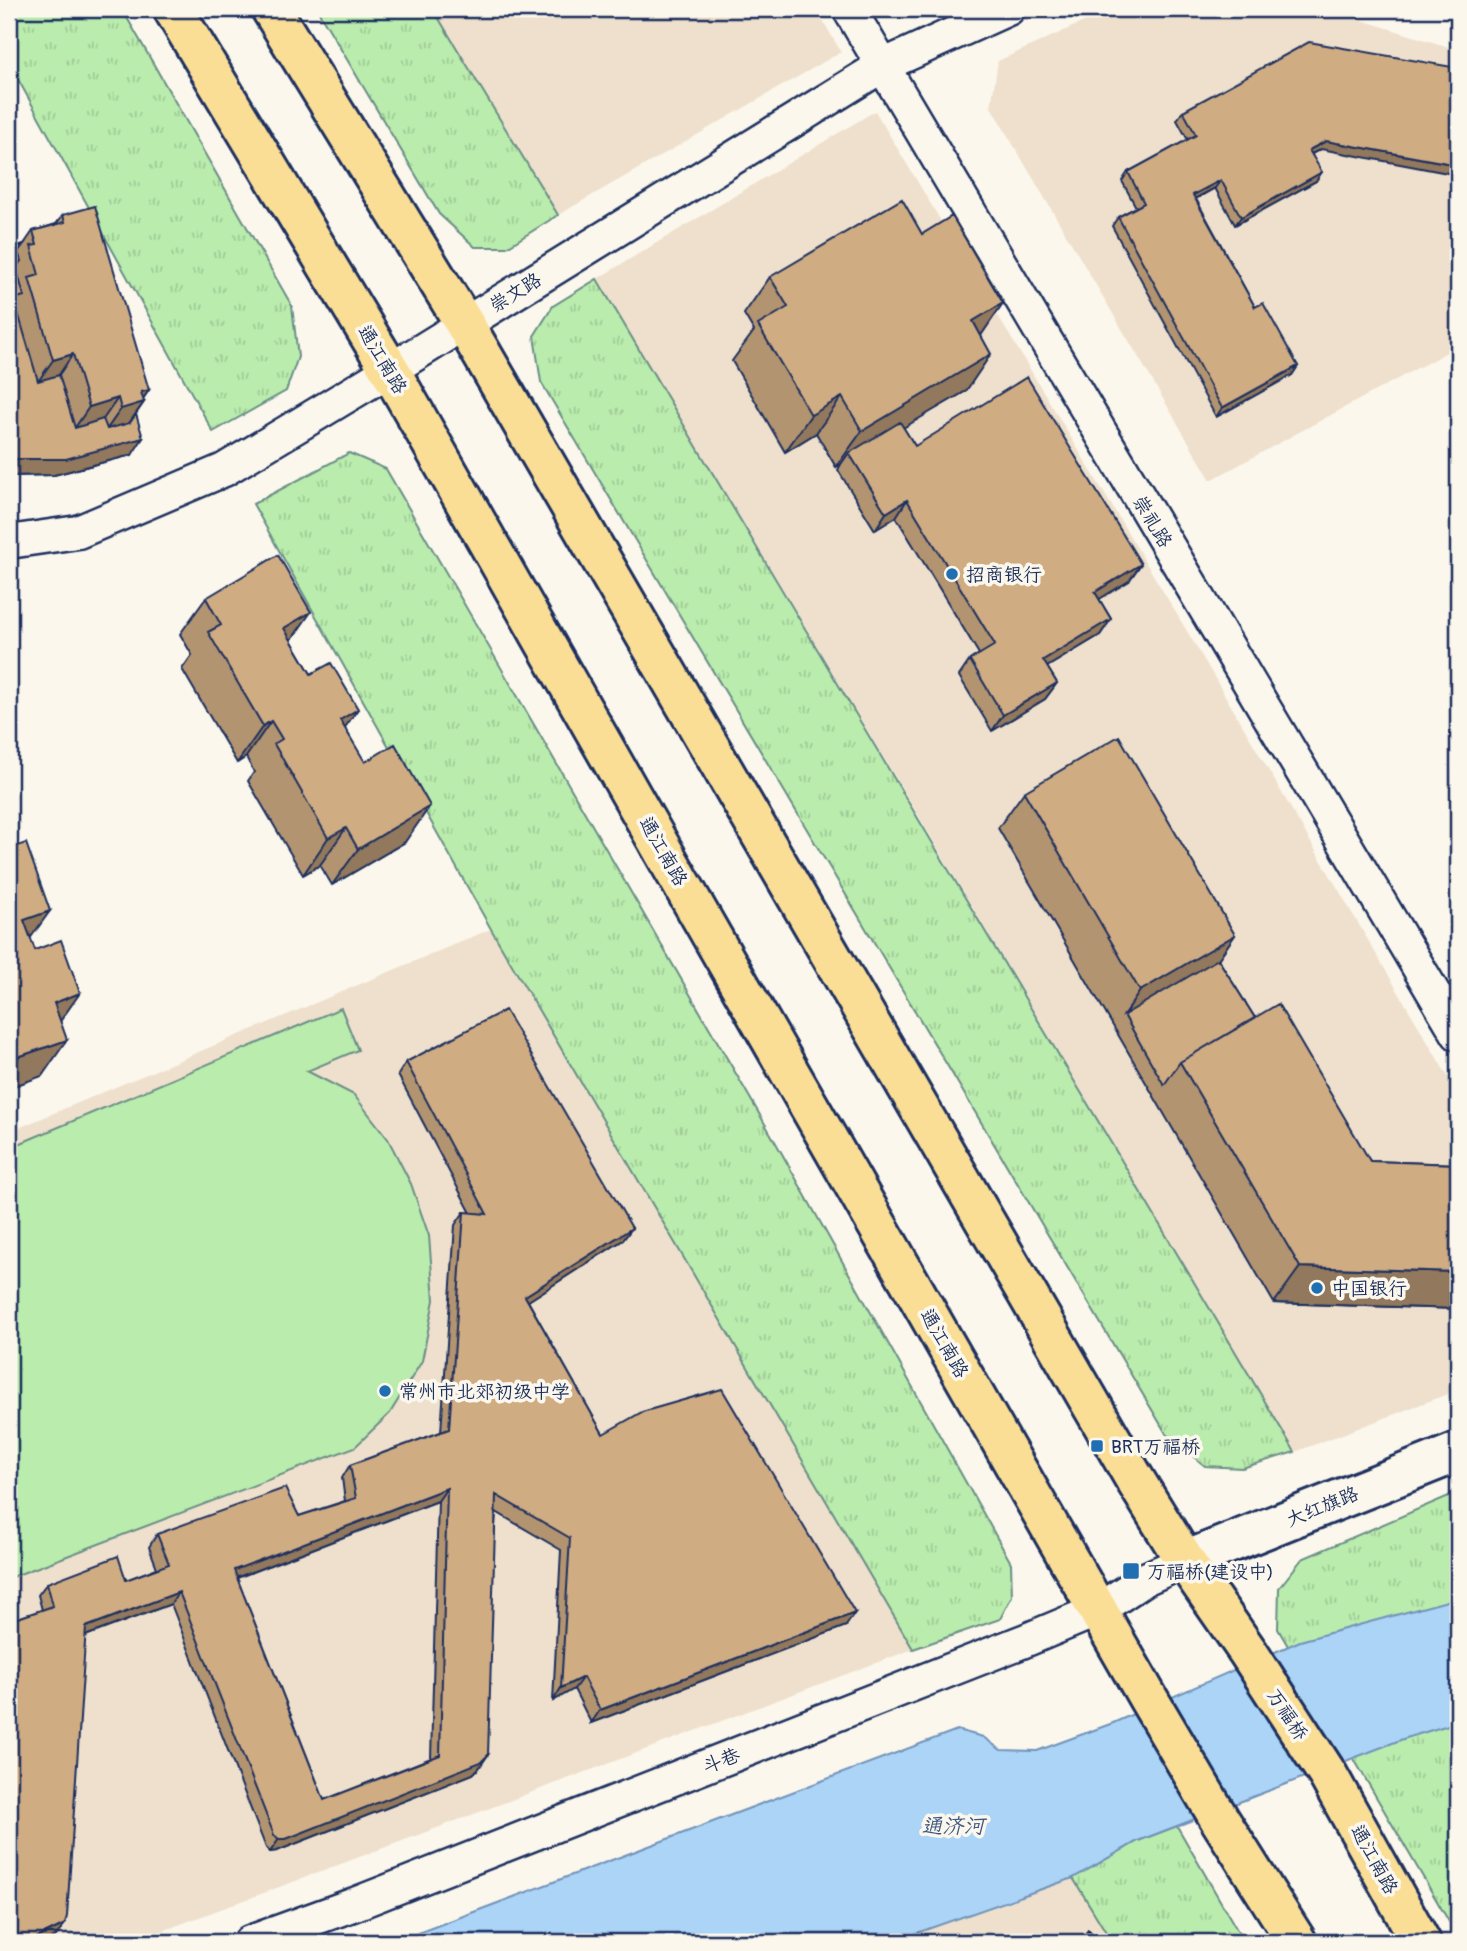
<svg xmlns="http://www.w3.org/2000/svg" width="1467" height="1951" viewBox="0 0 1467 1951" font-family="Pangolin,'LXGW WenKai TC',sans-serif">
  <defs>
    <pattern id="park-tufts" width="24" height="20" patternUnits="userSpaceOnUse" patternTransform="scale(1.75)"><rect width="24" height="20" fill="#baecad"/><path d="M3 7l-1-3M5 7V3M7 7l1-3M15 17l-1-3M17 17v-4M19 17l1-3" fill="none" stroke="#9fcb97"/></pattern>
  </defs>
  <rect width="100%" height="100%" fill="#fbf7ec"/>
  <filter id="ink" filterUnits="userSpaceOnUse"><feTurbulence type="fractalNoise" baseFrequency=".0143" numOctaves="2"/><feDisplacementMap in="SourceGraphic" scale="14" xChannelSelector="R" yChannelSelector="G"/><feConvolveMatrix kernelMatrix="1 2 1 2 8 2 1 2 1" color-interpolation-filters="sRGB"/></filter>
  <g filter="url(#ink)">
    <path fill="#eee0cc" d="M 433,9 L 816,9 L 841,52 L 558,215 Z
      M 1112,9 L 1326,9 L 1458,50 L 1458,346 L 1211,480 L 991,107 L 998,61 Z
      M 875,111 L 1203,658 L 1458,1094 L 1458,1390 L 1295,1452 L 918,815 L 597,279 Z
      M 491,929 L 913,1649 L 133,1942 L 9,1942 L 9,1132 Z
      M 1073,1878 L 1112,1942 L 891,1942 Z"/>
    <path fill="url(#park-tufts)" stroke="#6a8e86" stroke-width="2" d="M 9,9 L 122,9 L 292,306 L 298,357 L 286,391 L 213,432 L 9,63 Z
      M 317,9 L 433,9 L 558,215 L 507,247 L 475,247 L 439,214 Z
      M 597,279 L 1295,1452 L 1242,1468 L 1205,1466 L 1167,1435 L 541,382 L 534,336 L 553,306 Z
      M 349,453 L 386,469 L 776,1143 L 1011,1563 L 1012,1596 L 1000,1619 L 913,1649 L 491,929 L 253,504 Z
      M 1458,1492 L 1458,1937 L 1278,1629 L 1279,1588 L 1302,1559 Z
      M 1177,1826 L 1244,1942 L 1112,1942 L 1073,1878 L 1138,1841 Z"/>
    <path fill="#baecad" stroke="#6a8e86" stroke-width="2" d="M 341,1008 L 358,1050 L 307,1071 L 354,1095 L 388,1139 L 411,1184 L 429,1236 L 434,1300 L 422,1361 L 390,1413 L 355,1447 L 9,1578 L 9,1148 Z"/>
    <path fill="#abd4f6" stroke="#7192b9" stroke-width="2" d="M 1458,1598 L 1458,1722 L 1403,1739 L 1138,1841 L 1073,1878 L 891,1942 L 394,1942 L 957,1730 L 983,1737 L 1001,1750 L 1037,1751 L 1113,1723 L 1300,1641 Z"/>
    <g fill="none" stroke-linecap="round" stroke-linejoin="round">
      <g stroke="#1b2f5e" stroke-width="37">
        <path id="minor" d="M 849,9 L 1458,1034
          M 9,542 L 78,532 L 224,470 L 390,370 L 882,66 L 1008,9
          M 250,1942 L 355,1904 L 1024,1641 L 1098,1610 L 1145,1579 L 1185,1561"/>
      </g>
      <g stroke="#1b2f5e" stroke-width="44">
        <path id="tertiary" d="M 1185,1561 L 1458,1452"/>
      </g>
      <g stroke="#1b2f5e" stroke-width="44">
        <path id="primary" d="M 173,9 L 390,370 L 667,858 L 1148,1698 L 1220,1820 L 1297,1942
          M 271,9 L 464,323 L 1134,1478 L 1185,1561 L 1248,1652 L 1328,1775 L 1421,1942"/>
      </g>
      <use href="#minor" stroke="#fbf7ec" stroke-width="32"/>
      <use href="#tertiary" stroke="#fbf7ec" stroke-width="38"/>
      <use href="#primary" stroke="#fbde96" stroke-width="38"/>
    </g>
    <path fill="#b39471" stroke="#1b2f5e" stroke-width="2" fill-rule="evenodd" d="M 1183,111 L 1321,149 L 1312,154 L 1316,181 L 1235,225 L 1215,188 L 1196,199 L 1255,307 L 1298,366 L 1292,375 L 1216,417 L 1112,226 L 1118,217 L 1136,207 L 1122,181 L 1128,172 L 1188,140 L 1177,120 Z
      M 63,215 L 149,390 L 143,399 L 144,402 L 136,414 L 132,455 L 54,475 L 9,476 L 9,249 L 24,244 L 33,231 L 56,224 Z
      M 770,277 L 981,336 L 966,391 L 903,427 L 915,446 L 1129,581 L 1099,599 L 1111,619 L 1100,635 L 1047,667 L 1057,683 L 1045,699 L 992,731 L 959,676 L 970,660 L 979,654 L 896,517 L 875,530 L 838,470 L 841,464 L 836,467 L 816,433 L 785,452 L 732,361 L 754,331 L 744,314 Z
      M 206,598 L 291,640 L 311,674 L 345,728 L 405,842 L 332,885 L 320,865 L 303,875 L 248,781 L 254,772 L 246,757 L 237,763 L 182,669 L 192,655 L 180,634 Z
      M 1458,714 L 1458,791 L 1453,791 L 1455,719 Z
      M 1024,792 L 1235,935 L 1218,959 L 1255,1018 L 1370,1161 L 1458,1164 L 1458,1309 L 1274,1303 L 998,828 Z
      M 406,1062 L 632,1228 L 623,1240 L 528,1301 L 603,1434 L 846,1626 L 591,1723 L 574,1689 L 553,1701 L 561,1550 L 496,1512 L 479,1768 L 473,1774 L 277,1851 L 270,1852 L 266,1848 L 171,1604 L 85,1636 L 56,1936 L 45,1942 L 9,1942 L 9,1621 L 42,1610 L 38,1595 L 47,1583 L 126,1580 L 157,1568 L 149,1547 L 157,1534 L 299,1516 L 345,1501 L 342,1478 L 350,1465 L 441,1432 L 455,1225 L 464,1212 L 471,1213 L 398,1075 ZM 438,1501 L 431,1758 L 324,1800 L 237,1578 Z
      M 1088,1930 L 1098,1942 L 1079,1942 Z"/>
    <path fill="#92785c" stroke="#1b2f5e" stroke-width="2" d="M 1326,141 L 1458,165 L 1458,175 L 1321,149 L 1303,158 L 1309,150 Z
      M 1322,172 L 1316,181 L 1235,225 L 1241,217 Z
      M 1221,180 L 1215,188 L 1187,203 L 1193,195 Z
      M 1003,303 L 978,340 L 973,321 Z
      M 73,354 L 48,391 L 27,397 L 53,360 Z
      M 991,354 L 966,391 L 852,458 L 849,453 L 841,464 L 836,467 L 862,431 Z
      M 1298,366 L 1292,375 L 1216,417 L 1222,408 Z
      M 149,390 L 140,403 L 144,402 L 118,439 L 95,446 L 121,409 L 141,392 Z
      M 842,397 L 816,433 L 785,452 L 811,415 Z
      M 118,398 L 92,435 L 64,444 L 89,407 Z
      M 143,438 L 132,455 L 54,475 L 9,476 L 9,459 Z
      M 907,500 L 896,517 L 875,530 L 886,513 Z
      M 1141,564 L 1129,581 L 1083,609 L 1095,592 Z
      M 311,612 L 285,649 L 284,628 Z
      M 1111,619 L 1100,635 L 1032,676 L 1043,660 Z
      M 1057,683 L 1045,699 L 992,731 L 1003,715 Z
      M 358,709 L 332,746 L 340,720 Z
      M 271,721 L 246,757 L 237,763 L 263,726 Z
      M 1458,784 L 1458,791 L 1453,791 Z
      M 430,806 L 405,842 L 332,885 L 358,849 Z
      M 346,828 L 320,865 L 303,875 L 328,838 Z
      M 50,911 L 24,947 L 24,920 Z
      M 1235,935 L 1210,971 L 1124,1015 L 1140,991 Z
      M 80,993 L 54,1030 L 54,1003 Z
      M 67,1040 L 42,1076 L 9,1088 L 9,1060 Z
      M 632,1228 L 623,1240 L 516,1309 L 525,1296 Z
      M 1300,1267 L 1458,1272 L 1458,1309 L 1274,1303 Z
      M 447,1488 L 438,1501 L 225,1582 L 234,1570 Z
      M 179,1592 L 171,1604 L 77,1639 L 86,1627 Z
      M 855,1613 L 846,1626 L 591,1723 L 600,1710 Z
      M 583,1677 L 574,1689 L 553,1701 L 561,1688 Z
      M 488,1755 L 479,1768 L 473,1774 L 277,1851 L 270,1852 L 279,1839 Z
      M 65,1924 L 56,1936 L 45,1942 L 28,1942 Z"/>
    <path fill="#d0ac83" stroke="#1b2f5e" stroke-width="2" fill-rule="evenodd" d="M 1309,42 L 1458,68 L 1458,165 L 1326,141 L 1309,150 L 1322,172 L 1241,217 L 1221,180 L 1193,195 L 1255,307 L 1263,303 L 1298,366 L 1222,408 L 1118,217 L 1144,203 L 1128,172 L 1196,135 L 1183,111 Z
      M 902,199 L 922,234 L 952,216 L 1003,303 L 973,321 L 991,354 L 862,431 L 842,397 L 811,415 L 758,325 L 788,307 L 770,277 Z
      M 95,206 L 149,390 L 141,392 L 144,402 L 121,409 L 118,398 L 89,407 L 73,354 L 53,360 L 29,278 L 39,275 L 31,246 L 37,245 L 33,231 L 65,222 L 63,215 Z
      M 24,244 L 18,252 L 21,261 L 16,267 L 24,296 L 14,299 L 38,381 L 59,375 L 75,428 L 103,419 L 107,429 L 130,423 L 136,414 L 143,438 L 66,459 L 9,459 L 9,249 Z
      M 1027,377 L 1141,564 L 1095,592 L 1111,619 L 1043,660 L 1057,683 L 1003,715 L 970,660 L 995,645 L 907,500 L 886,513 L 849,453 L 900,422 L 915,446 Z
      M 278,555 L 311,612 L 284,628 L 311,674 L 331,663 L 358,709 L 340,720 L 365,762 L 395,744 L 430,806 L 358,849 L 346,828 L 328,838 L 274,744 L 282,739 L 271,721 L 263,726 L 208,632 L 221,625 L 206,598 Z
      M 1119,736 L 1235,935 L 1140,991 L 1024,792 Z
      M 26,843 L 50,911 L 24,920 L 35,950 L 61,940 L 80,993 L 54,1003 L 67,1040 L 9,1060 L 9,849 Z
      M 1218,959 L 1255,1018 L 1180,1062 L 1164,1085 L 1124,1015 Z
      M 1278,1004 L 1370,1161 L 1458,1164 L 1458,1272 L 1300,1267 L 1180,1062 Z
      M 505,1010 L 632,1228 L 525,1296 L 603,1434 L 642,1412 L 722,1389 L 855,1613 L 600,1710 L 583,1677 L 561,1688 L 570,1538 L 496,1495 L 488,1755 L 481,1762 L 286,1839 L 279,1839 L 274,1835 L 179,1592 L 86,1627 L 67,1916 L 65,1924 L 28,1942 L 9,1942 L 9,1620 L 9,1621 L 53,1606 L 47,1583 L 118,1556 L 126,1580 L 169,1564 L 157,1534 L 285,1488 L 299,1516 L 356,1498 L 350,1465 L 449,1429 L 464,1212 L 487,1214 L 406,1062 ZM 447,1488 L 440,1755 L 324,1800 L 234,1570 Z
      M 1088,1930 L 1098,1942 L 1083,1942 Z"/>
  </g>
  <g fill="#1f6fb2" stroke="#fbf7ec" stroke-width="2.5">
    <circle cx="952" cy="574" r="7"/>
    <circle cx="1317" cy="1288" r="7"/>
    <circle cx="385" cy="1391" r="7"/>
    <rect x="1090" y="1439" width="14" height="14" rx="3.5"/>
    <rect x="1122" y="1562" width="18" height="18" rx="3.5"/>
  </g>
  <g text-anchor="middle" stroke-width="7" stroke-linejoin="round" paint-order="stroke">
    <g font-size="19" fill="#1b2f5e" stroke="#fbf7ec">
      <text transform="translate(515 292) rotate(-32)" y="7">崇文路</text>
      <text transform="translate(383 359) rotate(59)" y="7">通江南路</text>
      <text transform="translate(1153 521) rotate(59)" y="7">崇礼路</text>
      <text transform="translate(664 851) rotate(60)" y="7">通江南路</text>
      <text transform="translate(945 1343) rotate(60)" y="7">通江南路</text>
      <text transform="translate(1322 1506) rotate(-22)" y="7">大红旗路</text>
      <text transform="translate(1288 1714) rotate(57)" y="7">万福桥</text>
      <text transform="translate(721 1760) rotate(-21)" y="7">斗巷</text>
      <text transform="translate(1375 1859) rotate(61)" y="7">通江南路</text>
    </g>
    <g font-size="19" fill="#1b2f5e" stroke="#fbf7ec" text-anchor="start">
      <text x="966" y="581">招商银行</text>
      <text x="1331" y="1295">中国银行</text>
      <text x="399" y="1398">常州市北郊初级中学</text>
      <text x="1111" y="1453">BRT万福桥</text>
      <text x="1147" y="1578">万福桥(建设中)</text>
    </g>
    <g font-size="21" font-style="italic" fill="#3f5884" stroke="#fbf7ec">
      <text x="953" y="1833">通济河</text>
    </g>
  </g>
  <rect width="1467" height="1951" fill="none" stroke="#fbf7ec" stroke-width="35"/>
  <rect x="18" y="18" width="1432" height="1916" fill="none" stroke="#1b2f5e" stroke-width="2.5" filter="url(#ink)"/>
</svg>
